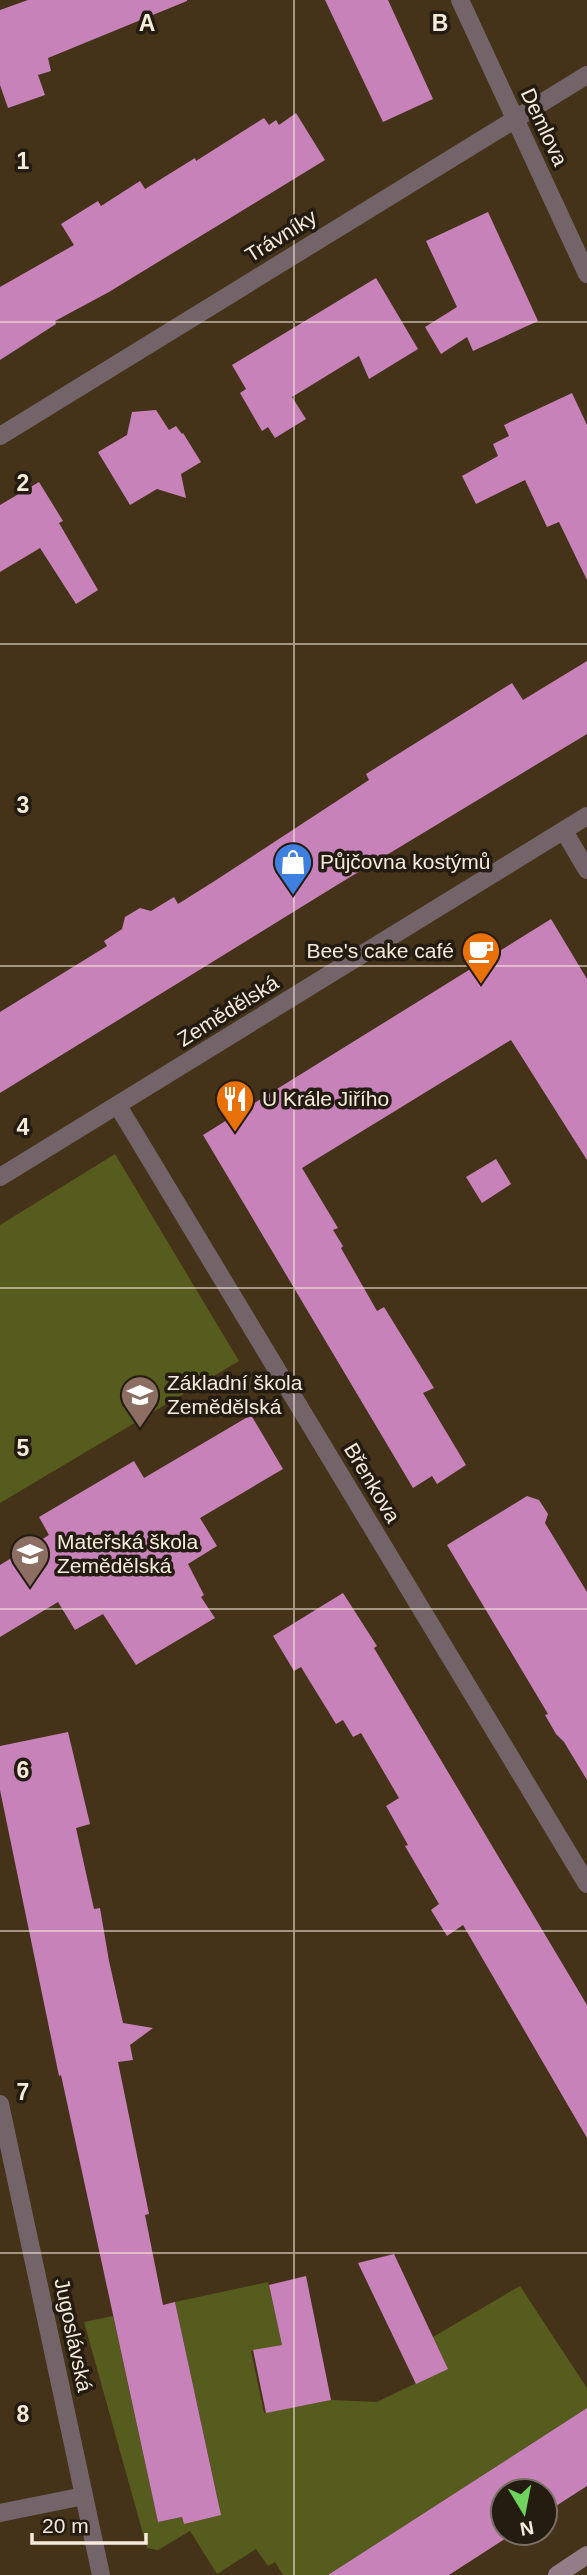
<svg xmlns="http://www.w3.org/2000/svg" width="587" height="2575" viewBox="0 0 587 2575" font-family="Arial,sans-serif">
  <rect width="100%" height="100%" fill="#443219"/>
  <path fill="#565c1d" d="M 115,1154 L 239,1361 L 0,1503 L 0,1225 Z
    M 268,2282 L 282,2345 L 251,2351 L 264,2413 L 331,2400 L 377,2402 L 447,2368 L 433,2337 L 520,2286 L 587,2388 L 587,2408 L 328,2575 L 283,2575 L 275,2562 L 268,2566 L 256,2549 L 217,2574 L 190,2531 L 158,2550 L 147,2548 L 84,2322 L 113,2316 L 158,2522 L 182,2517 L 184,2524 L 220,2509 L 175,2302 Z"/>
  <path fill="#c882ba" d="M 28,0 L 187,0 L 187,1 L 48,58 L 51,71 L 38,75 L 45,95 L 8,108 L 0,85 L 0,10 Z
    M 325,0 L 388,0 L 433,99 L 383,122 Z
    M 296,113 L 325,160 L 109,292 L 55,321 L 56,324 L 0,360 L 0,287 L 74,245 L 61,224 L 98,201 L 101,206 L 140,181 L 145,189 L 195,158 L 196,161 L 264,118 L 269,125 L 276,120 L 279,125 Z
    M 488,212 L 538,321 L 473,351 L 467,337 L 441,354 L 425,327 L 457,307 L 426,241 Z
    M 376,278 L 418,349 L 369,379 L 359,356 L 292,397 L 306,419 L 275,438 L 268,427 L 262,431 L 240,393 L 246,389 L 232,365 Z
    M 572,393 L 587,425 L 587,580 L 559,522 L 547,527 L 525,480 L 476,504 L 462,476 L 498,456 L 493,444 L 509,436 L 504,425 Z
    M 156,410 L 169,430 L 176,426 L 182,434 L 183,433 L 201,462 L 181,474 L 186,498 L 157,489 L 130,505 L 98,452 L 127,435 L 132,412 Z
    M 39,482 L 63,521 L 59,523 L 98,590 L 76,604 L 40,548 L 0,572 L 0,505 Z
    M 587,661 L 587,734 L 337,885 L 0,1093 L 0,1012 L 107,946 L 104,941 L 122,929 L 125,917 L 140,908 L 151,911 L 174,897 L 178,904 L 213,882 L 369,780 L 366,774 L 512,683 L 523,700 Z
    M 551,919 L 587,979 L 587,1160 L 511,1040 L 302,1168 L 338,1228 L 333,1230 L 343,1246 L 341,1248 L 377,1311 L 384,1307 L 434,1388 L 423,1393 L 466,1465 L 437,1484 L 432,1476 L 413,1488 L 203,1135 Z
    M 496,1159 L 511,1184 L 482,1203 L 466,1177 Z
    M 251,1415 L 283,1469 L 200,1518 L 217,1546 L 188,1564 L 204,1595 L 201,1597 L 215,1618 L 136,1665 L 103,1614 L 75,1630 L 58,1602 L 0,1637 L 0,1565 L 49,1535 L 39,1517 L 134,1461 L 144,1478 Z
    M 527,1496 L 539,1500 L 548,1514 L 545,1523 L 587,1592 L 587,1780 L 564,1742 L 556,1734 L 545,1715 L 548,1714 L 447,1545 Z
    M 343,1593 L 377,1646 L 374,1648 L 587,2005 L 587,2138 L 463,1925 L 447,1936 L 431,1910 L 439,1904 L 405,1846 L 408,1845 L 386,1806 L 399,1798 L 361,1733 L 353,1737 L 343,1720 L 336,1724 L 301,1667 L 294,1671 L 273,1636 Z
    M 68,1732 L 90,1824 L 76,1828 L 94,1909 L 100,1908 L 109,1961 L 123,2023 L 153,2028 L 130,2045 L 133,2060 L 118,2062 L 149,2214 L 145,2215 L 163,2305 L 175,2302 L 221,2515 L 184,2524 L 182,2517 L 158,2522 L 61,2075 L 59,2076 L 0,1790 L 0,1746 Z
    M 394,2254 L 448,2369 L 416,2384 L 358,2263 Z
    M 306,2276 L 331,2400 L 266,2413 L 253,2350 L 282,2345 L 269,2285 Z
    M 587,2408 L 587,2486 L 545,2513 L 545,2491 L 503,2491 L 503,2533 L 514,2533 L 449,2575 L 328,2575 Z"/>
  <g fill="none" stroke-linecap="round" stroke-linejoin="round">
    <path stroke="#73646a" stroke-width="18" d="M 0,2513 L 84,2496"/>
    <path stroke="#73646a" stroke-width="18" d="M 460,0 L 587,274
      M 0,436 L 587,75
      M 564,831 L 587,870
      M 118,1106 L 587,1884
      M 0,1177 L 587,816
      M 0,2104 L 101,2575"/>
    <path stroke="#947d87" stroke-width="18" d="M 557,2575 L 587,2555"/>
  </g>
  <path fill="none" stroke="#f6eadb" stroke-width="2" stroke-opacity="0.55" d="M 294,0 L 294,2575M 0,322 L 587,322M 0,644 L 587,644M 0,966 L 587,966M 0,1288 L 587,1288M 0,1609 L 587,1609M 0,1931 L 587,1931M 0,2253 L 587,2253"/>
  <defs>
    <g id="shop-pin" transform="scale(2.0125)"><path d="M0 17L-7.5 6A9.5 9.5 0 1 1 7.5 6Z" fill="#3f7fe0" stroke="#241c11"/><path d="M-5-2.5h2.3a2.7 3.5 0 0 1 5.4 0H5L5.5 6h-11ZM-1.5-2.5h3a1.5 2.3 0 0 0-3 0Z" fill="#fff"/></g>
    <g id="cafe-pin" transform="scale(2.0125)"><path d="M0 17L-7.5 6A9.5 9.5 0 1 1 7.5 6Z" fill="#e8710a" stroke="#241c11"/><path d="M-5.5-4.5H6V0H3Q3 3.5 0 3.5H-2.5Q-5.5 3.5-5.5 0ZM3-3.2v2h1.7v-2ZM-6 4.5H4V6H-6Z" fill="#fff"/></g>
    <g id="restaurant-pin" transform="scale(2.0125)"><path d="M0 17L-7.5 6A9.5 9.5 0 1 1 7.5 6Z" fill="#e8710a" stroke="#241c11"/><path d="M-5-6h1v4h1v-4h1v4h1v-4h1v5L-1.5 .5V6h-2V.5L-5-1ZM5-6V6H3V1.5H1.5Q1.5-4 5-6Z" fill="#fff"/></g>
    <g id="school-pin" transform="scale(2.0125)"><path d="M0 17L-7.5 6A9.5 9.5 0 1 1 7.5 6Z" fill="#8d6e63" stroke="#241c11"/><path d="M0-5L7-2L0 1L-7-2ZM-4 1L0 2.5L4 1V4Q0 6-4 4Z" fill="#fff"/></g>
  </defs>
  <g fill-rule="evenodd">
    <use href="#shop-pin" x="293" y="862"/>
    <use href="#cafe-pin" x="481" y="951"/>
    <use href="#restaurant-pin" x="235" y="1099"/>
    <use href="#school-pin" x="140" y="1395"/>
    <use href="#school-pin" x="30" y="1554"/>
  </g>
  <g text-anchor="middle" stroke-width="7" stroke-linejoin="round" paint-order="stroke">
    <g font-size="21" fill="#f6eadb" stroke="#241c11">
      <text transform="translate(544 127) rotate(65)" y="7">Demlova</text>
      <text transform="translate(281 236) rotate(-32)" y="7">Trávníky</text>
      <text transform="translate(228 1011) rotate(-32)" y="7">Zemědělská</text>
      <text transform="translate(372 1483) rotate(59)" y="7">Břenkova</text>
      <text transform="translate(73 2335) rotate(78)" y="7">Jugoslávská</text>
    </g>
    <g font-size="21" fill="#f6eadb" stroke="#241c11" text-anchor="start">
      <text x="320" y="869">Půjčovna kostýmů</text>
      <text x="454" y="958" text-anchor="end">Bee's cake café</text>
      <text x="262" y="1106">U Krále Jiřího</text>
      <text x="167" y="1390">Základní škola<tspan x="167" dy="24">Zemědělská</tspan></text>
      <text x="57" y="1549">Mateřská škola<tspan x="57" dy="24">Zemědělská</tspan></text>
    </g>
  </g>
  <g font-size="23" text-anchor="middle" font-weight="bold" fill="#f6eadb" stroke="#241c11" stroke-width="7" stroke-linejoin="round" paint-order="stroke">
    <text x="147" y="31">A</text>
    <text x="440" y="31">B</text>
    <text x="23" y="169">1</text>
    <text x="23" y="491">2</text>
    <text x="23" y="813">3</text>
    <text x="23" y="1135">4</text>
    <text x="23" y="1456">5</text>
    <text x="23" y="1778">6</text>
    <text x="23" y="2100">7</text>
    <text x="23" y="2422">8</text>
  </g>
  <g transform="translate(524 2512) rotate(170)"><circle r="33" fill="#241c11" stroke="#786e62" stroke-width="2"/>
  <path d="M0-5L12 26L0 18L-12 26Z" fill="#71d25e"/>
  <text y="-10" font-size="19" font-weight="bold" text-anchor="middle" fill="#f6eadb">N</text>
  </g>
  <path d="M32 2533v10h114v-10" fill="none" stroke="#f6eadb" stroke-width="3.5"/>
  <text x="42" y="2533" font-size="21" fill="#f6eadb" stroke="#241c11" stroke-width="5" paint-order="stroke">20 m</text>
</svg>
